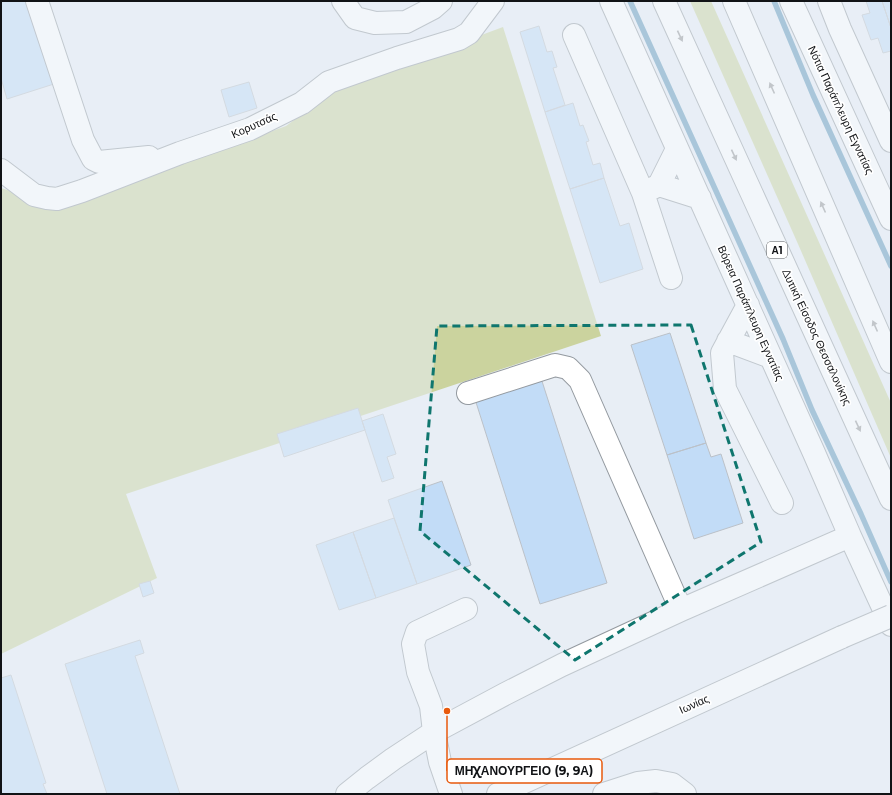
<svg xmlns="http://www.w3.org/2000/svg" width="892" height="795" viewBox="0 0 892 795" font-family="Montserrat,sans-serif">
  <rect width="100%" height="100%" fill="#e8eef5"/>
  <path fill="#cbd39e" d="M 690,1 L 711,1 L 891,403 L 891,458 L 798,244 Z
    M 503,27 L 601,336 L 126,494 L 157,578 L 1,654 L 1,188 L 64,208 L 286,126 L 336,89 Z"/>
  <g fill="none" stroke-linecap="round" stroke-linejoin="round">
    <path stroke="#5e96b9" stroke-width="5.5" d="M 630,1 L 783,339 L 812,410 L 861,514 L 891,582
      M 774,1 L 813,95 L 891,266"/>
  </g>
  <path fill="#c2dcf7" stroke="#bbc1c8" d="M 1,1 L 32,1 L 57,83 L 7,99 L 1,78 Z
    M 866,1 L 882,1 L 891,28 L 891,51 L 883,53 L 878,38 L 871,40 L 862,15 L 870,13 Z
    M 882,1 L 891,1 L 891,28 Z
    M 539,26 L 547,52 L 552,51 L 557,67 L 553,68 L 565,105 L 545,112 L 520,32 Z
    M 249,82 L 257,108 L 229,117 L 221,90 Z
    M 573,103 L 580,126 L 583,125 L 589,141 L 586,142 L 593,165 L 600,163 L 604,178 L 570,189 L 545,112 Z
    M 604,178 L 620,226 L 629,223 L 643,269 L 600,283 L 570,189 Z
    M 670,333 L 706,443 L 667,455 L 631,345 Z
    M 540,375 L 607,583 L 540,604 L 474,396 Z
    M 358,408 L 365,430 L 284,457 L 277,434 Z
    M 383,414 L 396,454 L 387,457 L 394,478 L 382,482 L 362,421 Z
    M 706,443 L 711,457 L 721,454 L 743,523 L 694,539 L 667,455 Z
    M 442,481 L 471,565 L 417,584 L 388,500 Z
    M 394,518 L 417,584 L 376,598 L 353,532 Z
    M 353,532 L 376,598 L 339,610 L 316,545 Z
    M 150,581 L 154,593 L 143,597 L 139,584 Z
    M 140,640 L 144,653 L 135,656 L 180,794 L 107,794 L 65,664 Z
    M 11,675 L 46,783 L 43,784 L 47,794 L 1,794 L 1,678 Z"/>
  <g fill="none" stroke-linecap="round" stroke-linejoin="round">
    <g stroke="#949aa0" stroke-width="24">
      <path id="minor" d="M 37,1 L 83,140 L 93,159 L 99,162 L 149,157
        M 343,1 L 355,18 L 375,23 L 406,22 L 433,8 L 441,1
        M 611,1 L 814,453 L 850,536 L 891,625
        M 791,1 L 891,219
        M 829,1 L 840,29 L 891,141
        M 574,35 L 643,193 L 659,185
        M 677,149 L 659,185 L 700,198
        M 1,170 L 34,195 L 47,198 L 57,199 L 82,191 L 180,153 L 250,129 L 302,103 L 329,82 L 397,58 L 459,39 L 469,33 L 493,1
        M 643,193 L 671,278
        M 748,305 L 722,353 L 725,389 L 782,503
        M 728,341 L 771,357
        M 468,393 L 555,365 L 568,368 L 580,380 L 681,610
        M 347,794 L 367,778 L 393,759 L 434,732 L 505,694 L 562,665 L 681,610 L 850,536
        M 451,794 L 440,762 L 434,732 L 431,706 L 418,672 L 413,644 L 417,632 L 466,609
        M 498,794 L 842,637
        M 604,794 L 638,783 L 656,781 L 672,784 L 685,794"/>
    </g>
    <g stroke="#949aa0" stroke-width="24">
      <path id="highway" d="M 664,1 L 891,499
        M 734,1 L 891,362"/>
    </g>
    <use href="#minor" stroke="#fff" stroke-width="22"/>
    <use href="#highway" stroke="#fff" stroke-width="22"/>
    <g stroke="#949aa0" stroke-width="24" stroke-linecap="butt">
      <path id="minor-bridge" d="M 842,637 L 891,616"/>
    </g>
    <use href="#minor-bridge" stroke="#fff" stroke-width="22"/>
  </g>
  <defs><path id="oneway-solid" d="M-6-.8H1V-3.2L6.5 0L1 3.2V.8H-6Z"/></defs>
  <g fill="#949596">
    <use href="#oneway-solid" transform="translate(680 36) rotate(65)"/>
    <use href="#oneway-solid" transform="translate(772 88) rotate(-114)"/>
    <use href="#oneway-solid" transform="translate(734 155) rotate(65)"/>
    <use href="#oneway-solid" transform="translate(823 207) rotate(-114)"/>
    <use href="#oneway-solid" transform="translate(875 326) rotate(-114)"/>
    <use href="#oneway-solid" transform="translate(858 426) rotate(65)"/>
  </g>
  <path d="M0 0H892V795H0ZM 691,325 L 761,542 L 575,660 L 420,531 L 437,326 Z" fill="#e8eef5" fill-opacity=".55" fill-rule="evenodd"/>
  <path fill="none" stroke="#0f766e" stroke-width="3" stroke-dasharray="8 5" stroke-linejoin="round" d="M 691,325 L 761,542 L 575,660 L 420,531 L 437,326 Z"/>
  <g text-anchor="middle" stroke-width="3.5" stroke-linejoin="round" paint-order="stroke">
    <rect fill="#fff" stroke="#585a5c" stroke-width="1" x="767" y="242" width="20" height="16" rx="3"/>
    <g font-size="10" font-weight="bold" fill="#111316">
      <text x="777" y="254">Α1</text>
    </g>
    <g font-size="11" fill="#111316" stroke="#fff">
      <text transform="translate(841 110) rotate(65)" y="4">Νότια Παράπλευρη Εγνατίας</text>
      <text transform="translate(254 125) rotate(-24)" y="4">Κορυτσάς</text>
      <text transform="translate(751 313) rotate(66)" y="4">Βόρεια Παράπλευρη Εγνατίας</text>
      <text transform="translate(817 337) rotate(65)" y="4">Δυτική Είσοδος Θεσσαλονίκης</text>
      <text transform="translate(694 704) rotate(-24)" y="4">Ιωνίας</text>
    </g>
  </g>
  <path fill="none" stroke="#e8590c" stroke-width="1.5" d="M447 711L447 771"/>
  <circle fill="#e8590c" stroke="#fff" stroke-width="1.5" cx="447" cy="711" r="4"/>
  <rect fill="#fff" stroke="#e8590c" stroke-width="1.5" x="447" y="759" width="155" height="24" rx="4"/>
  <g font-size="12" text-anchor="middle" font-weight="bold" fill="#111316">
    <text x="524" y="775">ΜΗΧΑΝΟΥΡΓΕΙΟ (9, 9Α)</text>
  </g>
  <rect width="892" height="795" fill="none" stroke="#111316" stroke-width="4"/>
</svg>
